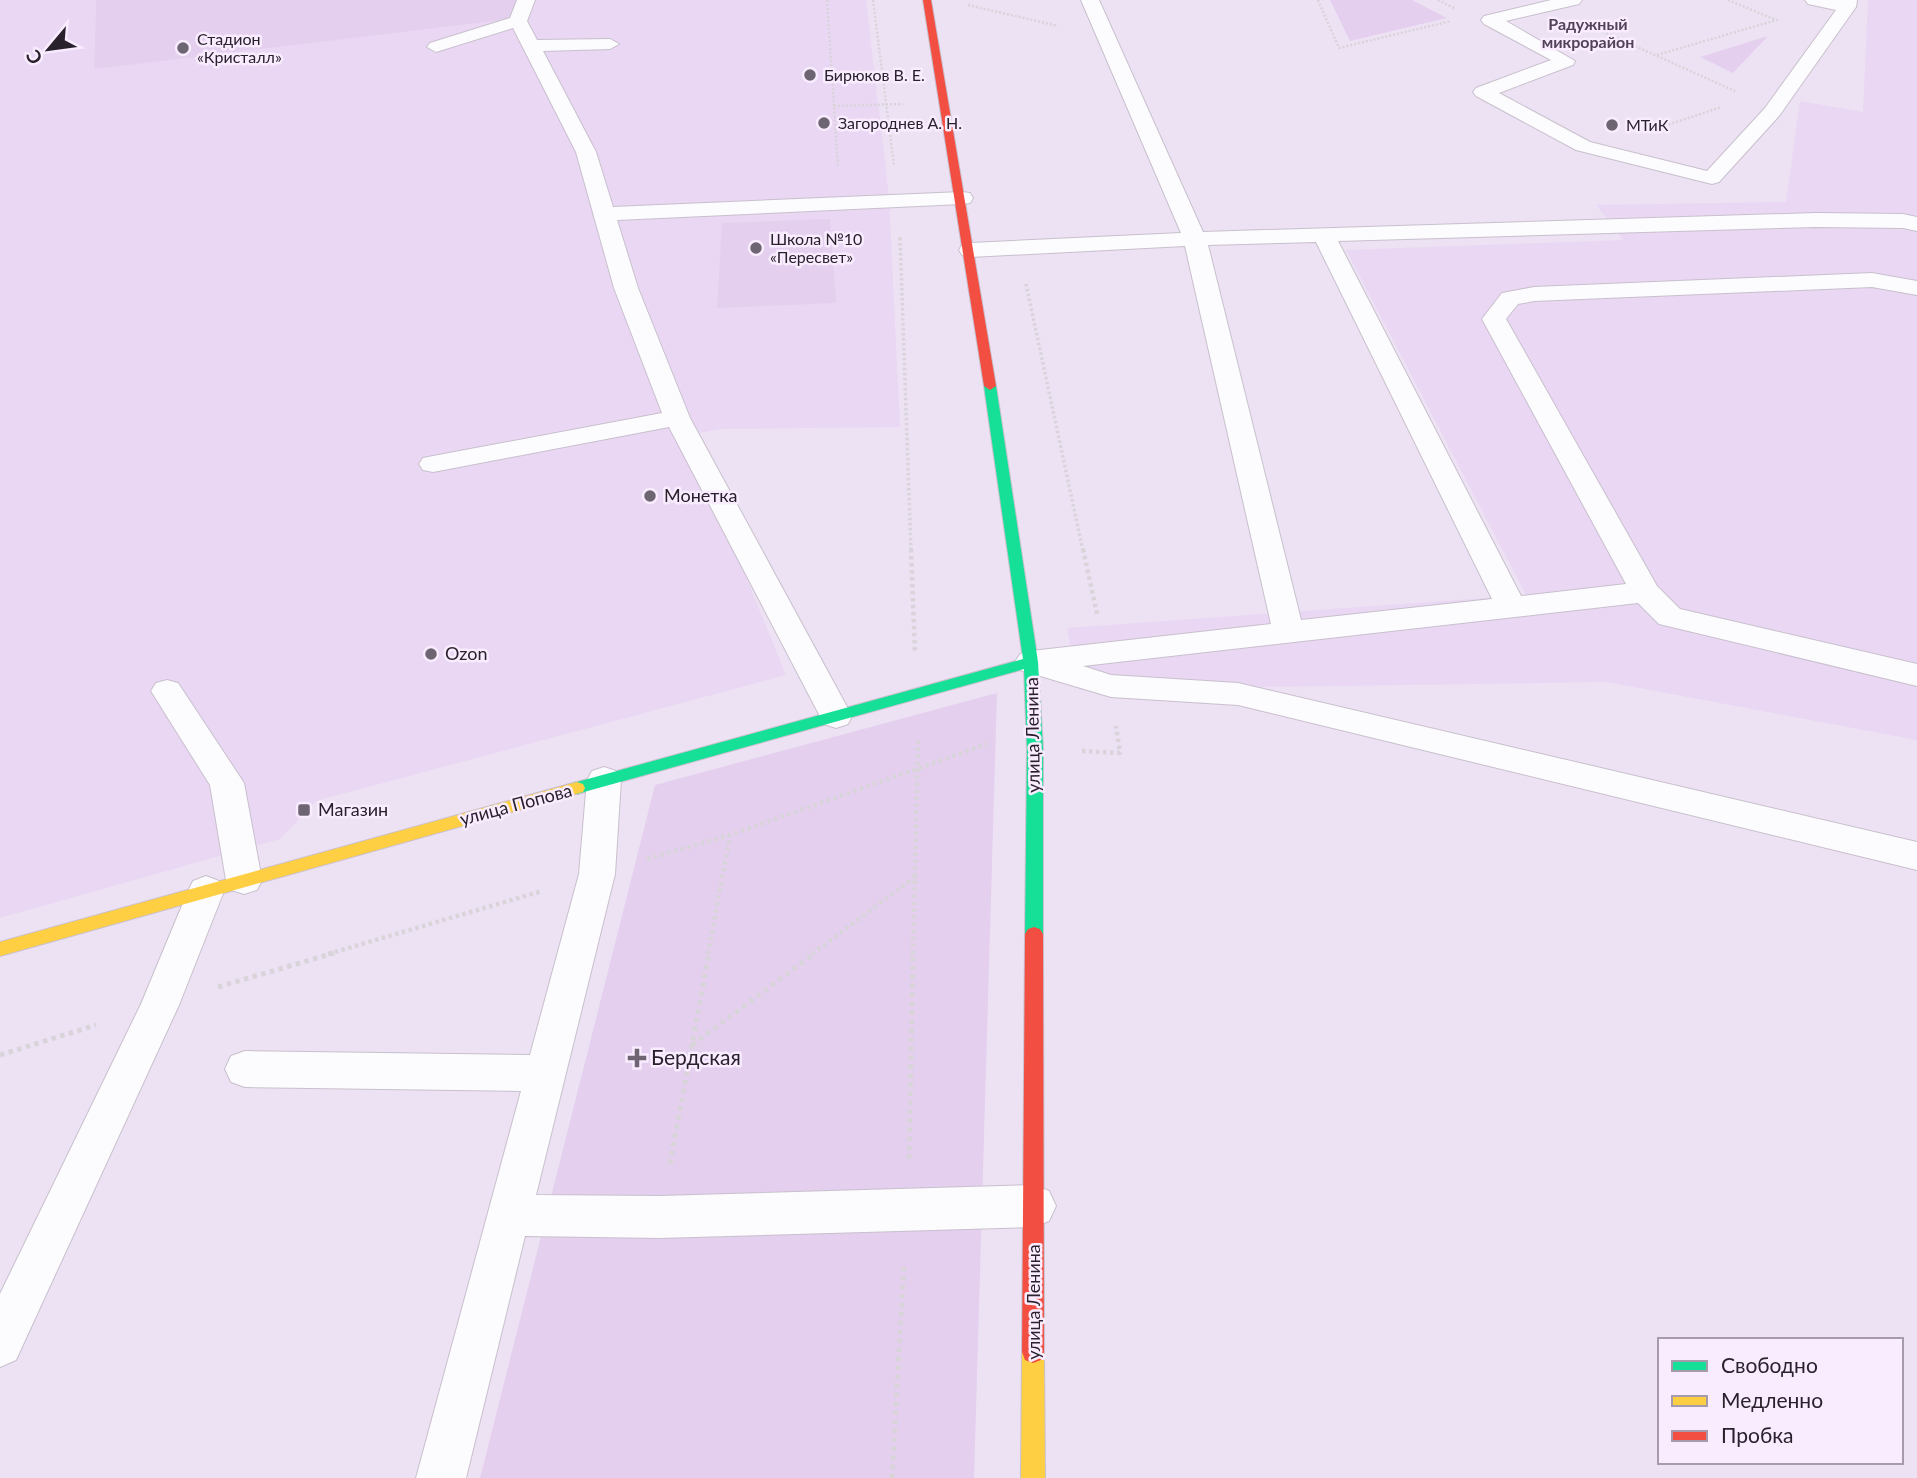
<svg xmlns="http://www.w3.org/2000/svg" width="1917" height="1478" viewBox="0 0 1917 1478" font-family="Lato,sans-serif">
  <rect width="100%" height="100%" fill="#ede2f3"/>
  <path fill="#ead7f4" d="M 0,0 L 96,0 L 94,69 L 532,0 L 866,0 L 889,196 L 900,427 L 720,429 L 688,435 L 786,675 L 316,801 L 280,839 L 0,918 Z
    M 1868,0 L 1917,0 L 1917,740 L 1607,682 L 1079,690 L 1067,628 L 1526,595 L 1346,250 L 1623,240 L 1596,205 L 1786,202 L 1800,101 L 1863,112 Z"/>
  <path fill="#e4cfef" d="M 96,0 L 532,0 L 526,17 L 94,69 Z
    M 1330,0 L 1412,0 L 1447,18 L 1350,41 Z
    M 1768,36 L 1733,73 L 1700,57 Z
    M 830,219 L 836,303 L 717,308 L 722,223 Z
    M 997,693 L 974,1478 L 480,1478 L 655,785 Z"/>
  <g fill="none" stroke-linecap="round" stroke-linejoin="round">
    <g stroke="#c8c0cd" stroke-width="2">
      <path id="lane" d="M 517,0 L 535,0 L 527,21 L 537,40 L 610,39 L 619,44 L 610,49 L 543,51 L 596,152 L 613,207 L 962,192 L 970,193 L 973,198 L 970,203 L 962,204 L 617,220 L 638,288 L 690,418 L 852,716 L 848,724 L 836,728 L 824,724 L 669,427 L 433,472 L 423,470 L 419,464 L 423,458 L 433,456 L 662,413 L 614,288 L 576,152 L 513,28 L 436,52 L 427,47 L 430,43 L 510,18 Z
        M 1081,0 L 1099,0 L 1203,232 L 1816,213 L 1903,214 L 1917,217 L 1917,231 L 1903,228 L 1816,227 L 1338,241 L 1521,596 L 1626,584 L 1482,319 L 1502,293 L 1534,287 L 1872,273 L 1917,281 L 1917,295 L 1872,287 L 1534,301 L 1518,304 L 1506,319 L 1657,586 L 1680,609 L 1917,664 L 1917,686 L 1659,624 L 1638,603 L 1083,666 L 1111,675 L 1238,683 L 1917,842 L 1917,870 L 1238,705 L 1111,697 L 1020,670 L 1015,662 L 1020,654 L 1031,651 L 1271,624 L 1185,246 L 970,257 L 962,255 L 959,250 L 962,245 L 970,243 L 1181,233 ZM 1316,242 L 1492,599 L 1301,620 L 1208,245 Z
        M 1551,0 L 1582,0 L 1579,4 L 1506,21 L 1575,61 L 1573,65 L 1499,93 L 1590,142 L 1707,171 L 1765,108 L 1836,10 L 1808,4 L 1805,0 L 1857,0 L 1856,7 L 1779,116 L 1719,182 L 1712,184 L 1576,150 L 1476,96 L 1473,92 L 1476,88 L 1551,60 L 1484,24 L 1481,20 L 1484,16 Z
        M 167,680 L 178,683 L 244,783 L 262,880 L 257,890 L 244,894 L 231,890 L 226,880 L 210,785 L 151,691 L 156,683 Z
        M 604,767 L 616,771 L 621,780 L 615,874 L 536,1195 L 660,1196 L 1034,1185 L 1049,1191 L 1056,1206 L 1049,1221 L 1034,1227 L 660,1238 L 525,1236 L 466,1478 L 416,1478 L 521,1091 L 245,1087 L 231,1082 L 225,1069 L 231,1056 L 245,1051 L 530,1055 L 579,874 L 587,780 L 592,771 Z
        M 206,876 L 219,881 L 224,891 L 179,1005 L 16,1360 L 0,1367 L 0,1294 L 141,1004 L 188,891 L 193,881 Z"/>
    </g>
    <g stroke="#c8c0cd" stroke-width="2">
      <path id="fast" d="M 990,382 L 996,386 L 1038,662 L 1043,749 L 1043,934 L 1040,939 L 1034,941 L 1028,939 L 1025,934 L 1027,749 L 1024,669 L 577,794 L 571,792 L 569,788 L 571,784 L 577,782 L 1023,659 L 984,386 Z"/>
    </g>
    <g stroke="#c8c0cd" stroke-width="2">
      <path id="slow" d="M 577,782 L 583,784 L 585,788 L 583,792 L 0,956 L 0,942 Z
        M 1033,1341 L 1041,1344 L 1044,1352 L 1045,1478 L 1021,1478 L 1022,1352 L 1025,1344 Z"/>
    </g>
    <g stroke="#c8c0cd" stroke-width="2">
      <path id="jam" d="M 923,0 L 931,0 L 996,386 L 990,390 L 984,386 Z
        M 1034,927 L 1040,929 L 1043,934 L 1044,1352 L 1041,1360 L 1033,1363 L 1025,1360 L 1022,1352 L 1025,934 L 1028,929 Z"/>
    </g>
    <path stroke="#d8d4da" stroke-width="2.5" stroke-dasharray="2 2" stroke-linecap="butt" d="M 827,0 L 838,166
      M 873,0 L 894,166
      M 1318,0 L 1339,48 L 1451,21
      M 1438,0 L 1456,9
      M 1728,0 L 1776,20
      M 968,5 L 1058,26
      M 1595,28 L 1737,92
      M 1657,55 L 1780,19
      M 834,106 L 903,104
      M 1661,127 L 1722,107
      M 900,237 L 900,240"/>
    <path stroke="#d8d4da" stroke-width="3.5" stroke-dasharray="2.5 2.5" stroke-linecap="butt" d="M 900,238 L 911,551
      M 1026,284 L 1083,551"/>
    <path stroke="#d8d4da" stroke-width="4.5" stroke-dasharray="3.5 3.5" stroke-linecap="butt" d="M 911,549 L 915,652
      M 1083,549 L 1097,614
      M 1082,751 L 1120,753 L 1116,726
      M 647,859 L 730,835 L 987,744
      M 328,954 L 542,891
      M 708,954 L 730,835
      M 812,954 L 915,877
      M 913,954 L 918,737"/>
    <path stroke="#d8d4da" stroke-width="5" stroke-dasharray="4.5 4.5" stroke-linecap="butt" d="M 218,987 L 334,953
      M 692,1045 L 815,953
      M 0,1055 L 96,1025
      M 909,1159 L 913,953
      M 670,1164 L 709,953
      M 892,1478 L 904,1262"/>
    <use href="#lane" fill="#fcfbfd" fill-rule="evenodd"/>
    <use href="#fast" fill="#16e098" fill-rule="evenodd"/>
    <use href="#slow" fill="#ffcf43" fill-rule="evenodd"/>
    <use href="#jam" fill="#f24e42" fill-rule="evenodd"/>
  </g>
  <g fill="#6e6572" stroke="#f9ecff" stroke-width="2.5">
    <circle cx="183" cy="48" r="7"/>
    <circle cx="810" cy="75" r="7"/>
    <circle cx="824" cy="123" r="7"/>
    <circle cx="1612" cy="125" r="7"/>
    <circle cx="756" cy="248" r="7"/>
    <circle cx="650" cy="496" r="7"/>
    <circle cx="431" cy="654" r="7"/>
    <rect x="297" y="803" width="14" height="14" rx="3.5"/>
    <path d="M633.5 1047.5h7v7h7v7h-7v7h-7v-7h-7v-7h7z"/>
  </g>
  <g text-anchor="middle" stroke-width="5" stroke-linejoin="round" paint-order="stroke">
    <g font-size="16" font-weight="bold" fill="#53415a" stroke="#f9ecff">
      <text x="1588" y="30">Радужный<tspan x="1588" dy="18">микрорайон</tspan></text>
    </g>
    <g font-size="16" fill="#29212c" stroke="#f9ecff" text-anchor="start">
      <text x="197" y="45">Стадион<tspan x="197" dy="18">«Кристалл»</tspan></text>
      <text x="824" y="81">Бирюков В. Е.</text>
      <text x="838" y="129">Загороднев А. Н.</text>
      <text x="1626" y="131">МТиК</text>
      <text x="770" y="245">Школа №10<tspan x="770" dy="18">«Пересвет»</tspan></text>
    </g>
    <g font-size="18" fill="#29212c" stroke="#f9ecff" text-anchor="start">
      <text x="664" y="502">Монетка</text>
      <text x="445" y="660">Ozon</text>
      <text x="318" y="816">Магазин</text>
    </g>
    <g font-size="18" fill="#29212c" stroke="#f9ecff">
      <text transform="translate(1033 735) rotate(-91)" y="6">улица Ленина</text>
      <text transform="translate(516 805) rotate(-15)" y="6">улица Попова</text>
      <text transform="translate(1034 1302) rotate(-90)" y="6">улица Ленина</text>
    </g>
    <g font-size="21" fill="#29212c" stroke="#f9ecff" text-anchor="start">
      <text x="651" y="1065">Бердская</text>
    </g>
  </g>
  <rect x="1658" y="1338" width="245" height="126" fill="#f9ecff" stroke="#a69bab" stroke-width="2"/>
  <rect x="1672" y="1361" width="35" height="10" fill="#16e098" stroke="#a69bab" stroke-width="2"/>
  <text x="1721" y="1373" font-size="21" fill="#29212c">Свободно</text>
  <rect x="1672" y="1396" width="35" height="10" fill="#ffcf43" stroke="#a69bab" stroke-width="2"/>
  <text x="1721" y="1408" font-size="21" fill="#29212c">Медленно</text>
  <rect x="1672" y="1431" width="35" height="10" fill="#f24e42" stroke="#a69bab" stroke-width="2"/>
  <text x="1721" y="1443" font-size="21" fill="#29212c">Пробка</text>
  <g transform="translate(49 49) rotate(241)" stroke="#f9ecff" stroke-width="5" paint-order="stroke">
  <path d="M0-5L12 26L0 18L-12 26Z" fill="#29212c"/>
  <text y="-10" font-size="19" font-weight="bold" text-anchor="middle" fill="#29212c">С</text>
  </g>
</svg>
